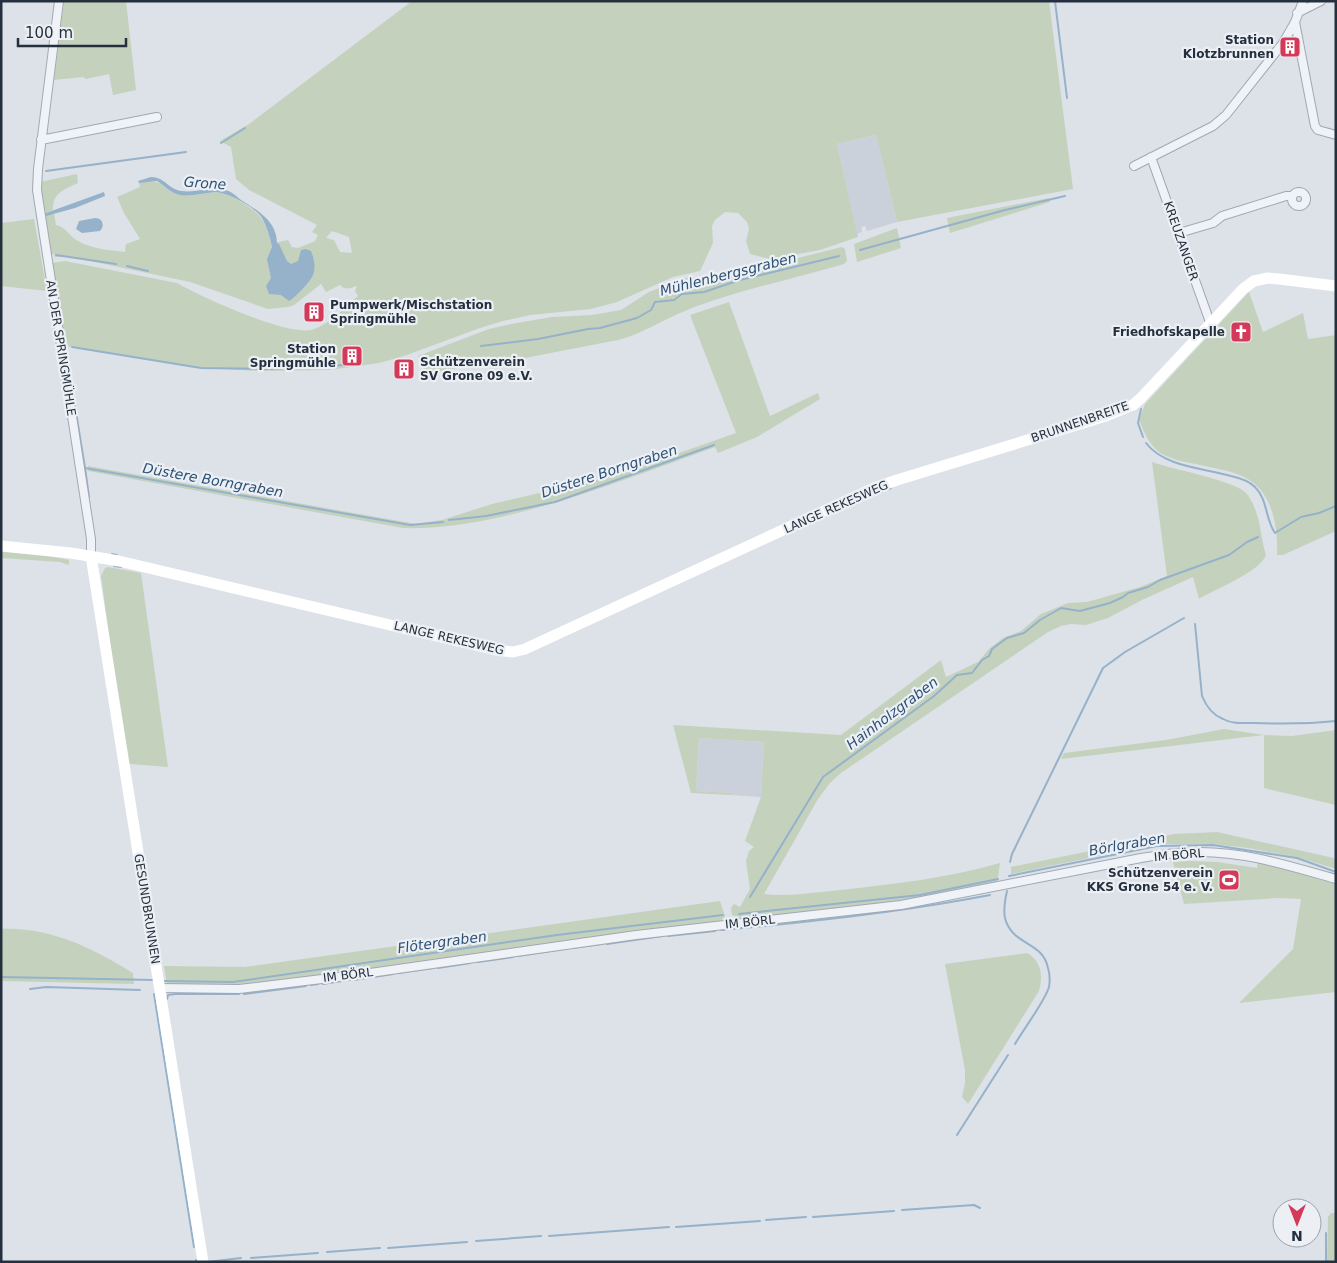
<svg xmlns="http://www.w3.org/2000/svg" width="1337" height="1263" viewBox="0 0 1337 1263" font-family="'DejaVu Sans',sans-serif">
  <rect width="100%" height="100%" fill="#dde1e8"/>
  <path fill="#cad1da" d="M 876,135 L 897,222 L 867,231 L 865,226 L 861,227 L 862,232 L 857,234 L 837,144 Z
    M 699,738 L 764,742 L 761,797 L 731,795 L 731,793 L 696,791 Z"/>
  <path fill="#c4d2bd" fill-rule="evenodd" d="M 64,1 L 126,1 L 136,90 L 113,95 L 109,74 L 86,79 L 83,77 L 54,80 Z
    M 412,1 L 1049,1 L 1073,189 L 897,222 L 876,135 L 837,144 L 858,237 L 820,250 L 770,259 L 750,254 L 746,241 L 749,229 L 747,222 L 738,213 L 725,212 L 715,220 L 712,226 L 713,243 L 700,271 L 673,277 L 617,302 L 591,309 L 530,315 L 503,321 L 480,328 L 404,356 L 379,363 L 329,370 L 261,371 L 201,368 L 65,346 L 52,263 L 65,261 L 177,283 C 201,297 285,335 311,330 C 326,327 347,306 358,296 L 355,291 L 357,286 C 350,288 345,291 340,285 L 326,292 L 321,284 L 294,305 L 288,307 L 268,309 L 190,282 L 71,257 L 55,257 L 54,254 L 50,254 L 40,182 L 77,174 L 78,183 C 65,189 52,193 53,210 L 46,213 L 46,215 L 54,213 L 56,225 C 66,227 69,236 78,241 C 92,249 109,250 125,252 L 126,244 L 140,239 L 124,213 L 117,197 L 140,187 L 139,183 C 168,177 159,191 181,195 C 192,197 204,193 215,192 C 219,192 224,192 227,194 C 235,197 257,211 261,218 C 267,227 270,237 272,247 L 274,243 L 288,240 L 292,247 L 298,248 L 315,241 L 318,235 L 312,232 L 317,225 L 249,190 L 236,179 L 231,147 L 220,141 L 249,124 ZM 332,231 L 349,237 L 352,253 L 340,252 L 334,240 L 326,238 Z
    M 1049,198 L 1050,202 L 950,233 L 947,218 Z
    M 34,219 L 47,291 L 1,286 L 1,223 Z
    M 897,228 L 901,248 L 857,262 L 854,244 Z
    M 842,247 L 845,249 L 847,261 L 844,264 C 791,280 736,290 685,311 C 662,320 642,334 618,340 L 499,363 L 480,364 L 424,374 L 422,359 L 418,356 L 489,329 L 511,324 L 552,317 L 592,315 L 621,310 L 649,292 L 686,278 L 710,277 L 722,272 L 794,259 Z
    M 1249,292 L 1263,332 L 1303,313 L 1308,339 L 1336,335 L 1336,531 L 1283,555 L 1277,555 C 1278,527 1273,491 1244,477 C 1229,470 1212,468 1196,464 C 1184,462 1169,459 1159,452 C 1149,444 1143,431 1139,419 L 1145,404 Z
    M 729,302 L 770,416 L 818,393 L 820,399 L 757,437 L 718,453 L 715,447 C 645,472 575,500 501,517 C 469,524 437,529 403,528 L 88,471 L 88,466 L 416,524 L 442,520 L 492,504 L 614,476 L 736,433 L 690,315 Z
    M 1152,462 C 1174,470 1229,479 1245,492 C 1249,496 1253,503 1255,509 C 1261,523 1261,540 1266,555 C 1260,572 1215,589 1199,599 L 1193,577 L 1142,600 L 1108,618 L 1086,625 L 1071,624 L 1061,626 L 1048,632 L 841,773 L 830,783 L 818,799 L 764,894 C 789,897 816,892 841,890 C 894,884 948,878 1000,863 L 997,885 L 949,896 L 743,920 L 732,915 L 731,908 L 734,904 L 740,907 L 750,889 L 746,861 L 749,851 L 754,847 L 745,841 L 761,797 L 764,742 L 699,738 L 696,791 L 732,793 L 731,795 L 691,793 L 673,725 L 841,735 L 941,660 L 946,677 L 978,662 L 990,648 L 1003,638 L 1021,631 L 1041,614 L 1068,603 L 1087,602 L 1140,587 L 1167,576 Z
    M 1,550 L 45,555 L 69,560 L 69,565 L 60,562 L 1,558 Z
    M 108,567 L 141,573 L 168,767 L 130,764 L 126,757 L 101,576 L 105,568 Z
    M 1224,729 L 1264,735 L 1292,736 L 1336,730 L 1336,805 L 1264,788 L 1264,735 L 1061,759 L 1064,753 L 1166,740 Z
    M 1217,832 L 1334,858 L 1336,859 L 1336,869 L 1297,857 L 1248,848 L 1214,844 L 1157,844 L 1011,874 L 1011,867 L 1174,834 Z
    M 1189,861 L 1217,862 L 1257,868 L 1258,861 L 1286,867 L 1336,883 L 1336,992 L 1239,1003 L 1293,949 L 1301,899 L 1278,898 L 1184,904 L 1173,862 Z
    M 720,901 L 725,916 L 720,922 L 232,987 L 167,984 L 164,966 L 245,967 Z
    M 1,929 C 51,927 92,948 133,973 L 134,984 L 1,981 Z
    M 1027,953 C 1042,961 1043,977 1039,991 L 968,1104 L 962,1097 L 965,1083 L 965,1070 L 945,964 Z
    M 1331,1213 L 1336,1213 L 1336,1262 L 1327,1262 L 1328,1217 Z"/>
  <path fill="#95b2ca" d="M 151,177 C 165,177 169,190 182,191 C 195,193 208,187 221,189 C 230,190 235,195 241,200 C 257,210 277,221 277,243 L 279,244 L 287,261 L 291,264 L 298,261 L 301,250 L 306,249 L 311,251 C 314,258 316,268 313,275 C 311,281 295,298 289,301 L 281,295 L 269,294 L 266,286 L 271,278 L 267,259 L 272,247 C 270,237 267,227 262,218 C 255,207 227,192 215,192 C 203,193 192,197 180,195 C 170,193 165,186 157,181 L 139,183 L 138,181 Z
    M 104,192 L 105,196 L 75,208 L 46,216 L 46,213 Z
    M 95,218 C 103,218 105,226 100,231 L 82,233 L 76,229 L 79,221 Z"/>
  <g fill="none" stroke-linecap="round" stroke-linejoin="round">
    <path stroke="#95b2ca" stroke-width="2" d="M 1055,1 L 1067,98
      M 221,143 L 245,128
      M 46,171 L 186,152
      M 860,250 L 1005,210 L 1065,196
      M 56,255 L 116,264
      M 127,266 L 148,271
      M 481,346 L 538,339 L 588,329 L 600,328 L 637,318 L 651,310 L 655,302 L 674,300 L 682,294 L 704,292 L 740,280 L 839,256
      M 72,347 L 201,368 L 275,369 L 344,365
      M 68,363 L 85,468 L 410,525 L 443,522
      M 1141,409 L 1138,423 L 1143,437
      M 1146,443 C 1164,467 1204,468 1231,476 C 1240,478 1249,481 1255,487 C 1268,500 1265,519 1275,533 L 1301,517 L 1319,513 L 1336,506
      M 85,468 L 89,497
      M 870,496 L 891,488
      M 449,520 L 486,516 L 555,502 L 714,445
      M 112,554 L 117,555
      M 114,566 L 121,567
      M 1195,624 L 1202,696 C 1206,706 1213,715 1223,719 C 1232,724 1243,723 1253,723 C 1282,724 1308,724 1336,721
      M 1010,862 L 1012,854 L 1103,668 L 1125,652 L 1184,618
      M 1009,876 L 1157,846 L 1213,845 L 1297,858 L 1336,872
      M 1007,891 C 1005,900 1003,909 1005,918 C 1012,946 1043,941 1048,968 C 1050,974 1050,981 1049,987 C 1045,1001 1023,1030 1015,1044
      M 750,897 L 823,777 L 934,696 L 957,675 L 972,673 L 982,660 L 989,656 L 992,649 L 1007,638 L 1024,633 L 1040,620 L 1061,608 L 1080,611 L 1110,603 L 1123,597 L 1128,593 L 1148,587 L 1160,580 L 1229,555 L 1247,542 L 1258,537
      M 739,914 L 920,895 L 998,879
      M 721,930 C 811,922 902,912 990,895
      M 668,936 L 715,931
      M 607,944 L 662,936
      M 572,948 L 601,944
      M 518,956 L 564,949
      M 478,962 L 513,957
      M 438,968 L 470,963
      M 398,973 L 433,968
      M 1,977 L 154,980
      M 354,980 L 393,974
      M 164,981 L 233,982 L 557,935 L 723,915
      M 323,984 L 348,980
      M 311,985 L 318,984
      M 30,989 L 46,987 L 140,990
      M 154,994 L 194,1247
      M 244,994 L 306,986
      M 167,999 L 168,995 L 175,994 L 239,994
      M 957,1135 L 1008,1055
      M 902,1210 L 974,1205 L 980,1208
      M 813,1217 L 894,1211
      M 766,1220 L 806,1217
      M 676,1227 L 760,1221
      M 549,1236 L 669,1227
      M 476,1241 L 541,1236
      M 388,1248 L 467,1242
      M 327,1252 L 380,1248
      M 251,1258 L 318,1253
      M 196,1260 L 197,1262
      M 208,1262 L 241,1258
      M 1326,1262 L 1326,1233"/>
    <g stroke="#a2a8b2" stroke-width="10">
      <path id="street" d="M 59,1 L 38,169 L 37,190 L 91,539 L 91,556
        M 1297,13 L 1321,1
        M 1295,22 L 1315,126 L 1318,130 L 1336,135
        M 41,140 L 157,117
        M 1151,157 L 1211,325
        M 1134,166 L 1213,126 L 1226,115 L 1283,43 L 1295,22 L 1303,1
        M1292 199a7 7 0 1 1 14 0a7 7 0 1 1-14 0Z
        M 1179,233 L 1213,223 L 1222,216 L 1286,196 L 1292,196
        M 159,988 L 239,989 L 363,974 L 636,935 L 901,905 L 1141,858 C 1159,855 1177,852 1195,852 C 1244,851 1290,866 1336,879"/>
    </g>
    <use href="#street" stroke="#eff2f6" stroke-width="8"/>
    <path stroke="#fff" stroke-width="11" d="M 1,546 L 71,553 L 119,561 L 496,650 L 513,652 L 525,649 L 874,488 L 897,480 L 1106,416 L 1133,405 L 1141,398 L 1243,289 L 1254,281 L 1268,278 L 1279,279 L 1336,286
      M 91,556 L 203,1262"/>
  </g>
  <defs>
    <g id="building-square" transform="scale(1.125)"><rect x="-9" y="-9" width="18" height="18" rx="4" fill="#d53959" stroke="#ecf0f5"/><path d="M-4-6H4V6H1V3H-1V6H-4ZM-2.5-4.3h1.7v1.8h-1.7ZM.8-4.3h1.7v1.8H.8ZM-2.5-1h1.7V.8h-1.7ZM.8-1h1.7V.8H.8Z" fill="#fff"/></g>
    <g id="church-square" transform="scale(1.125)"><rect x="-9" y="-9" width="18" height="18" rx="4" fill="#d53959" stroke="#ecf0f5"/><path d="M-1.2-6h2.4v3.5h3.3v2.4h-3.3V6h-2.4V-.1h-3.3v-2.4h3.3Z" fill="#fff"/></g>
    <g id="stadium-square" transform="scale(1.125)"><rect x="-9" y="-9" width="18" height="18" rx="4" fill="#d53959" stroke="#ecf0f5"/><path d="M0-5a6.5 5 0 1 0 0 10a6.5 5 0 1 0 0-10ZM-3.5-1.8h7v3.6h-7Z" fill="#fff"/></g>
  </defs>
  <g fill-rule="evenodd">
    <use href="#building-square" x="1290" y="47"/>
    <use href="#building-square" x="314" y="312"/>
    <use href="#church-square" x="1241" y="332"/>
    <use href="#building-square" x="352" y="356"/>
    <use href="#building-square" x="404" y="369"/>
    <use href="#stadium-square" x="1229" y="880"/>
  </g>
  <g text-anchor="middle" stroke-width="4.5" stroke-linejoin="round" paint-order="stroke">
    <g font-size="12" font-weight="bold" fill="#25303f" stroke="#ecf0f5" text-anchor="end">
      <text x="1274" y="44">Station<tspan x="1274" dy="14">Klotzbrunnen</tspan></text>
      <text x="330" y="309" text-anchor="start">Pumpwerk/Mischstation<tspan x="330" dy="14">Springmühle</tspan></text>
      <text x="1225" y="336">Friedhofskapelle</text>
      <text x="336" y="353">Station<tspan x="336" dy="14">Springmühle</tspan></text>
      <text x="420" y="366" text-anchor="start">Schützenverein<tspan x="420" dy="14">SV Grone 09 e.V.</tspan></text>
      <text x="1213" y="877">Schützenverein<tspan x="1213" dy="14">KKS Grone 54 e. V.</tspan></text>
    </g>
    <g font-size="12" fill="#25303f" stroke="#ecf0f5">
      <text transform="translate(1181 241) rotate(71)" y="4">KREUZANGER</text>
      <text transform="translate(61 348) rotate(81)" y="4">AN DER SPRINGMÜHLE</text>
      <text transform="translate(1080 422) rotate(-19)" y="4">BRUNNENBREITE</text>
      <text transform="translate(836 507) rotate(-24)" y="4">LANGE REKESWEG</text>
      <text transform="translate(449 638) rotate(13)" y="4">LANGE REKESWEG</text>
      <text transform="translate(1179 855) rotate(-5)" y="4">IM BÖRL</text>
      <text transform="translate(147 909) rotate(81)" y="4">GESUNDBRUNNEN</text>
      <text transform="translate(750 922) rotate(-6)" y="4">IM BÖRL</text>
      <text transform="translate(348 975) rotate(-7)" y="4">IM BÖRL</text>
    </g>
    <g font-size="14" font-style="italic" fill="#2d5175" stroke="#ecf0f5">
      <text transform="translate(205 183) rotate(4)" y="5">Grone</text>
      <text transform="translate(728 274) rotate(-14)" y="5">Mühlenbergsgraben</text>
      <text transform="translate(609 471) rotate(-18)" y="5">Düstere Borngraben</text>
      <text transform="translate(213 480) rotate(10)" y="5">Düstere Borngraben</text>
      <text transform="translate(892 713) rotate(-37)" y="5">Hainholzgraben</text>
      <text transform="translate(1127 844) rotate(-10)" y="5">Börlgraben</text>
      <text transform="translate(442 942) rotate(-8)" y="5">Flötergraben</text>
    </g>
  </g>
  <rect width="1337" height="1263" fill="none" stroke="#25303f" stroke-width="5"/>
  <g transform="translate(1297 1223) rotate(180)"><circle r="24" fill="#ecf0f5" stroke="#9ca3ac"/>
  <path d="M0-4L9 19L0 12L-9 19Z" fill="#d53959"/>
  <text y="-8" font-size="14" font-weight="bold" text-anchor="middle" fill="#25303f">N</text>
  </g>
  <path d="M18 38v8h108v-8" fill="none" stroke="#25303f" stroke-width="2.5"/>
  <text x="25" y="38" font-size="15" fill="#25303f" stroke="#ecf0f5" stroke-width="4" paint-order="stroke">100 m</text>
</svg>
